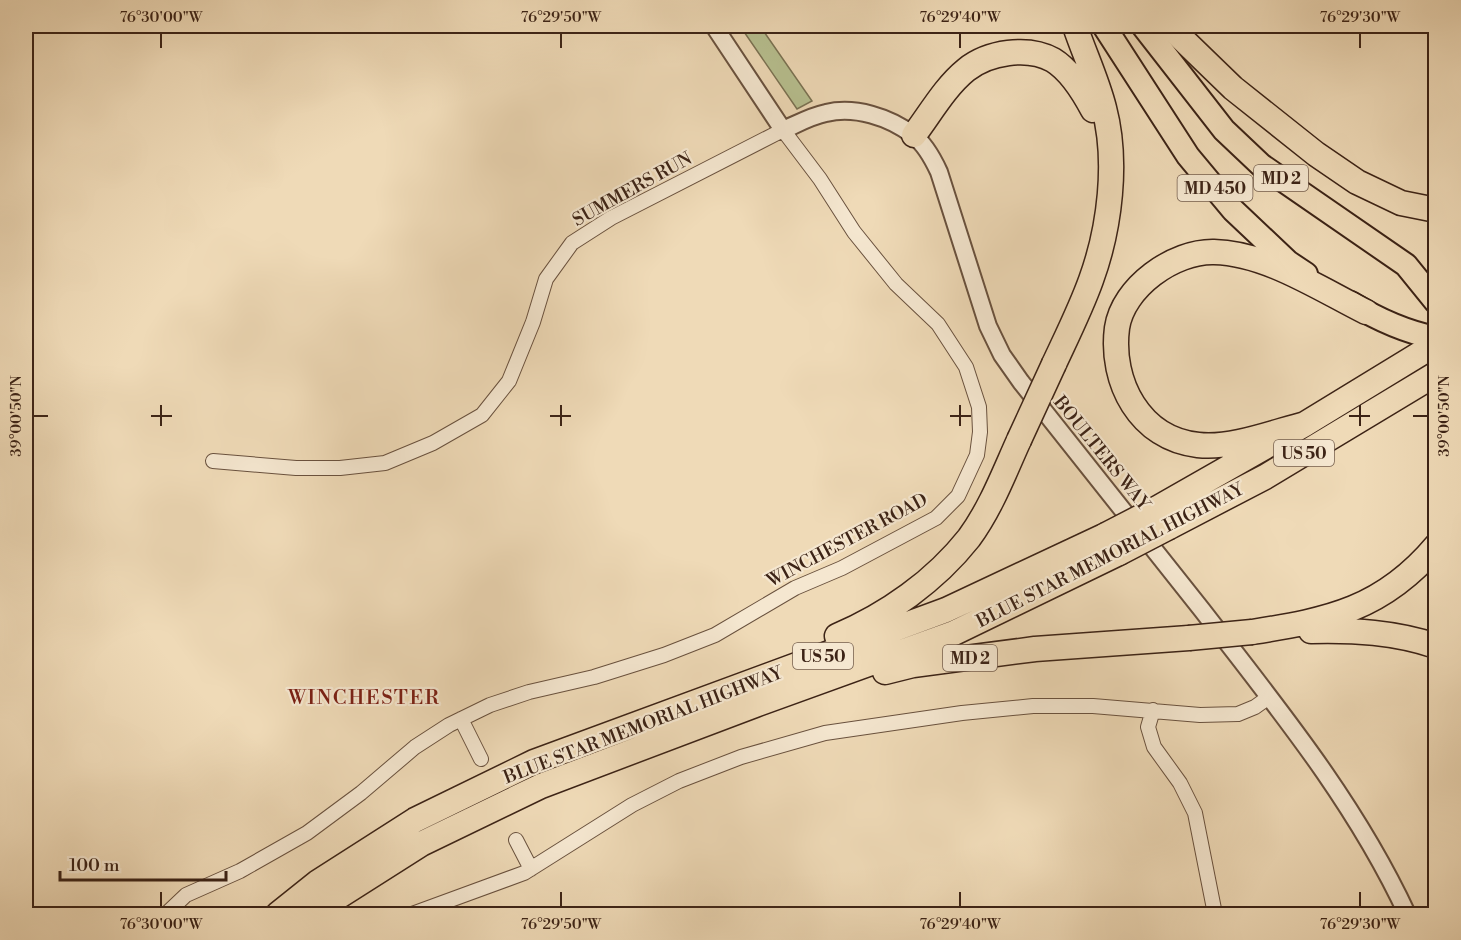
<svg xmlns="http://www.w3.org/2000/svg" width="1461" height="940" viewBox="0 0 1461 940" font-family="'Libre Bodoni',serif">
  <rect width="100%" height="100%" fill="#efdab7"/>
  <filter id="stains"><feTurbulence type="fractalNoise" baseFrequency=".00333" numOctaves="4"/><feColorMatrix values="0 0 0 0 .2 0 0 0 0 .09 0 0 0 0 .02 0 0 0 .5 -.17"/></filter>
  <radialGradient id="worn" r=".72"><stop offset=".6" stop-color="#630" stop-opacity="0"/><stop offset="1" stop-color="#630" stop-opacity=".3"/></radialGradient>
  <path fill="#b7c090" stroke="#7a7253" stroke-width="1.5" d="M 740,26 L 760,26 L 812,101 L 797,109 Z"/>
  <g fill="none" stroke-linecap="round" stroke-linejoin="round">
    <g stroke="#69513e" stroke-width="16">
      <path id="minor" d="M 1153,710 L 1148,727 L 1154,747 L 1180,783 L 1195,813 L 1215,914
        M 461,719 L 481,759
        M 516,840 L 531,869
        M 166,914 L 186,895 L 240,871 L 307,833 L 361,793 L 415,747 L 449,725 L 490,705 L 529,692 L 594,677 L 664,655 L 715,635 L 795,588 L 842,568 L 936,518 L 958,496 L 977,455 L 980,432 L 979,407 L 966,367 L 938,324 L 896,284 L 854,232 L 820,179 L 783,130 L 611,218 L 572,243 L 546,279 L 533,322 L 509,381 L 482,415 L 433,443 L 385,463 L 340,468 L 296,468 L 213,461
        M 412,914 L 524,873 L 632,805 L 679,781 L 741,757 L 825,733 L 962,713 L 1033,706 L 1093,706 L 1200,715 L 1238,714 L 1255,707 L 1269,697"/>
    </g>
    <g stroke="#69513e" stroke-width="20">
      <path id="tertiary" d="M 714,26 L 783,130 C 797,124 811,116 826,113 C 855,106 889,117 913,135 C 925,144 933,159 939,172 L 988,326 L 1002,355 L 1021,382 C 1081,458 1142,534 1202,610 C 1277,707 1355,802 1407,914"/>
    </g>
    <g stroke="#3c2316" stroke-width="26">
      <path id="trunk" d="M 1104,26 L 1188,156 L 1233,210 L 1288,262 L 1306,274
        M 1143,26 L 1224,130 L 1261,165 L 1406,265 L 1436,302
        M 1351,303 C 1377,319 1406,332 1436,338"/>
    </g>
    <g stroke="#3c2316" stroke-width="27">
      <path id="motorway" d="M 1169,26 L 1233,88 L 1316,154 L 1357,182 L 1401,203 L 1436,210
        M 914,135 C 930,114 945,87 966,70 C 988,52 1028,46 1053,60 C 1071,71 1084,93 1093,110
        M 1054,364 C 1067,336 1081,308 1091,280 C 1110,228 1118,161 1104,108 C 1097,80 1084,53 1075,26
        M 1305,424 C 1274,432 1231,449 1198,445 C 1140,439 1110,382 1117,328 C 1123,287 1174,251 1214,252 C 1266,253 1320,289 1366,312
        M 1156,509 L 1305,424 L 1436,344
        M 1169,527 L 1265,477 L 1436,374
        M 1311,631 C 1354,630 1394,632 1436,646
        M 1252,632 C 1329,620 1383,609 1436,546
        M 837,636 C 887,615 935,581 969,538 C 991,508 1004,473 1019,440
        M 885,672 L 913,665 L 1035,649 L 1189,638
        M 278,914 L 318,882 L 415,820 L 534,762 L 946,610 L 1106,535
        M 314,914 L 325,905 L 421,844 L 541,786 L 755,705 L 954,633 L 1119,553"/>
    </g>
    <use href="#minor" stroke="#f5e7d0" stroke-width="14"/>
    <use href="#tertiary" stroke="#f5e7d0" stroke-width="16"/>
    <use href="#trunk" stroke="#efdab7" stroke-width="22"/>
    <use href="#motorway" stroke="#efdab7" stroke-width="24"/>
    <g stroke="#3c2316" stroke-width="27" stroke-linecap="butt">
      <path id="motorway-bridge" d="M 1019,440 L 1054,364
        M 1106,535 L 1156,509
        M 1119,553 L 1169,527
        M 1189,638 L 1252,632"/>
    </g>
    <use href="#motorway-bridge" stroke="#efdab7" stroke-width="24"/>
  </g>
  <path fill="none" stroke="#3c2316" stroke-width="2" d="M 161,33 L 161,48M 561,33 L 561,48M 960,33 L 960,48M 1360,33 L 1360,48M 161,405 L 161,426M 561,405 L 561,426M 960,405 L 960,426M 1360,405 L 1360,426M 33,416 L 48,416M 151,416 L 172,416M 550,416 L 571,416M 950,416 L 971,416M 1349,416 L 1370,416M 1413,416 L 1428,416M 161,892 L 161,907M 561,892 L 561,907M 960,892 L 960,907M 1360,892 L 1360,907"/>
  <g text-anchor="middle" stroke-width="4.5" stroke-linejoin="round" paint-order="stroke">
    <g fill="#f5e7d0" stroke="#745e4e" stroke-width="1.5">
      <rect x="1254" y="165" width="54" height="26" rx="4.5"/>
      <rect x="1177.5" y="175" width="75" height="26" rx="4.5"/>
      <rect x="1274" y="440" width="60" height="26" rx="4.5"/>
      <rect x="793" y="643" width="60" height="26" rx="4.5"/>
      <rect x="943" y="645" width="54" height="26" rx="4.5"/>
    </g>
    <g font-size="16" font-weight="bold" fill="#3c2316">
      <text x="1281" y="184">MD 2</text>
      <text x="1215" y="194">MD 450</text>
      <text x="1304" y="459">US 50</text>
      <text x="823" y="662">US 50</text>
      <text x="970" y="664">MD 2</text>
    </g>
    <g font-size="18" fill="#3c2316" stroke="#f5e7d0">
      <text transform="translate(632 189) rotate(-29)" y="6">SUMMERS RUN</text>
      <text transform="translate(1102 453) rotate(51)" y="6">BOULTERS WAY</text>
      <text transform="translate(847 540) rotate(-28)" y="6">WINCHESTER ROAD</text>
      <text transform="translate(1110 555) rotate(-27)" y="6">BLUE STAR MEMORIAL HIGHWAY</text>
      <text transform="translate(643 725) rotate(-21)" y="6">BLUE STAR MEMORIAL HIGHWAY</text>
    </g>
    <g font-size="20" letter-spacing="1.5" fill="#7a1f14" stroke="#f5e7d0">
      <text x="364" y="704">WINCHESTER</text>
    </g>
  </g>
  <rect width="1461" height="940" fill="none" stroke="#efdab7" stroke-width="66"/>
  <path d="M60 871v9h166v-9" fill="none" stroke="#3c2316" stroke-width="3"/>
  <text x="69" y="871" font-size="18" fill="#3c2316" stroke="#f5e7d0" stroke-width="4.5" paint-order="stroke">100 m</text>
  <rect x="33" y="33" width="1395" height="874" fill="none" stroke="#3c2316" stroke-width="2"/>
  <g font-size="15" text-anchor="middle" fill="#3c2316">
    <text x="161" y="22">76°30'00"W</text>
    <text x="561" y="22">76°29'50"W</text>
    <text x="960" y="22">76°29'40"W</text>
    <text x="1360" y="22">76°29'30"W</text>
    <text transform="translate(16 416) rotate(-90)" y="5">39°00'50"N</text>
    <text transform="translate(1444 416) rotate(-90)" y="5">39°00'50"N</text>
    <text x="161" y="929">76°30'00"W</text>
    <text x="561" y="929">76°29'50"W</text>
    <text x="960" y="929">76°29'40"W</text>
    <text x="1360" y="929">76°29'30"W</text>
  </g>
  <rect width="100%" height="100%" filter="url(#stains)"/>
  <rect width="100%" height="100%" fill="url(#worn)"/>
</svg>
